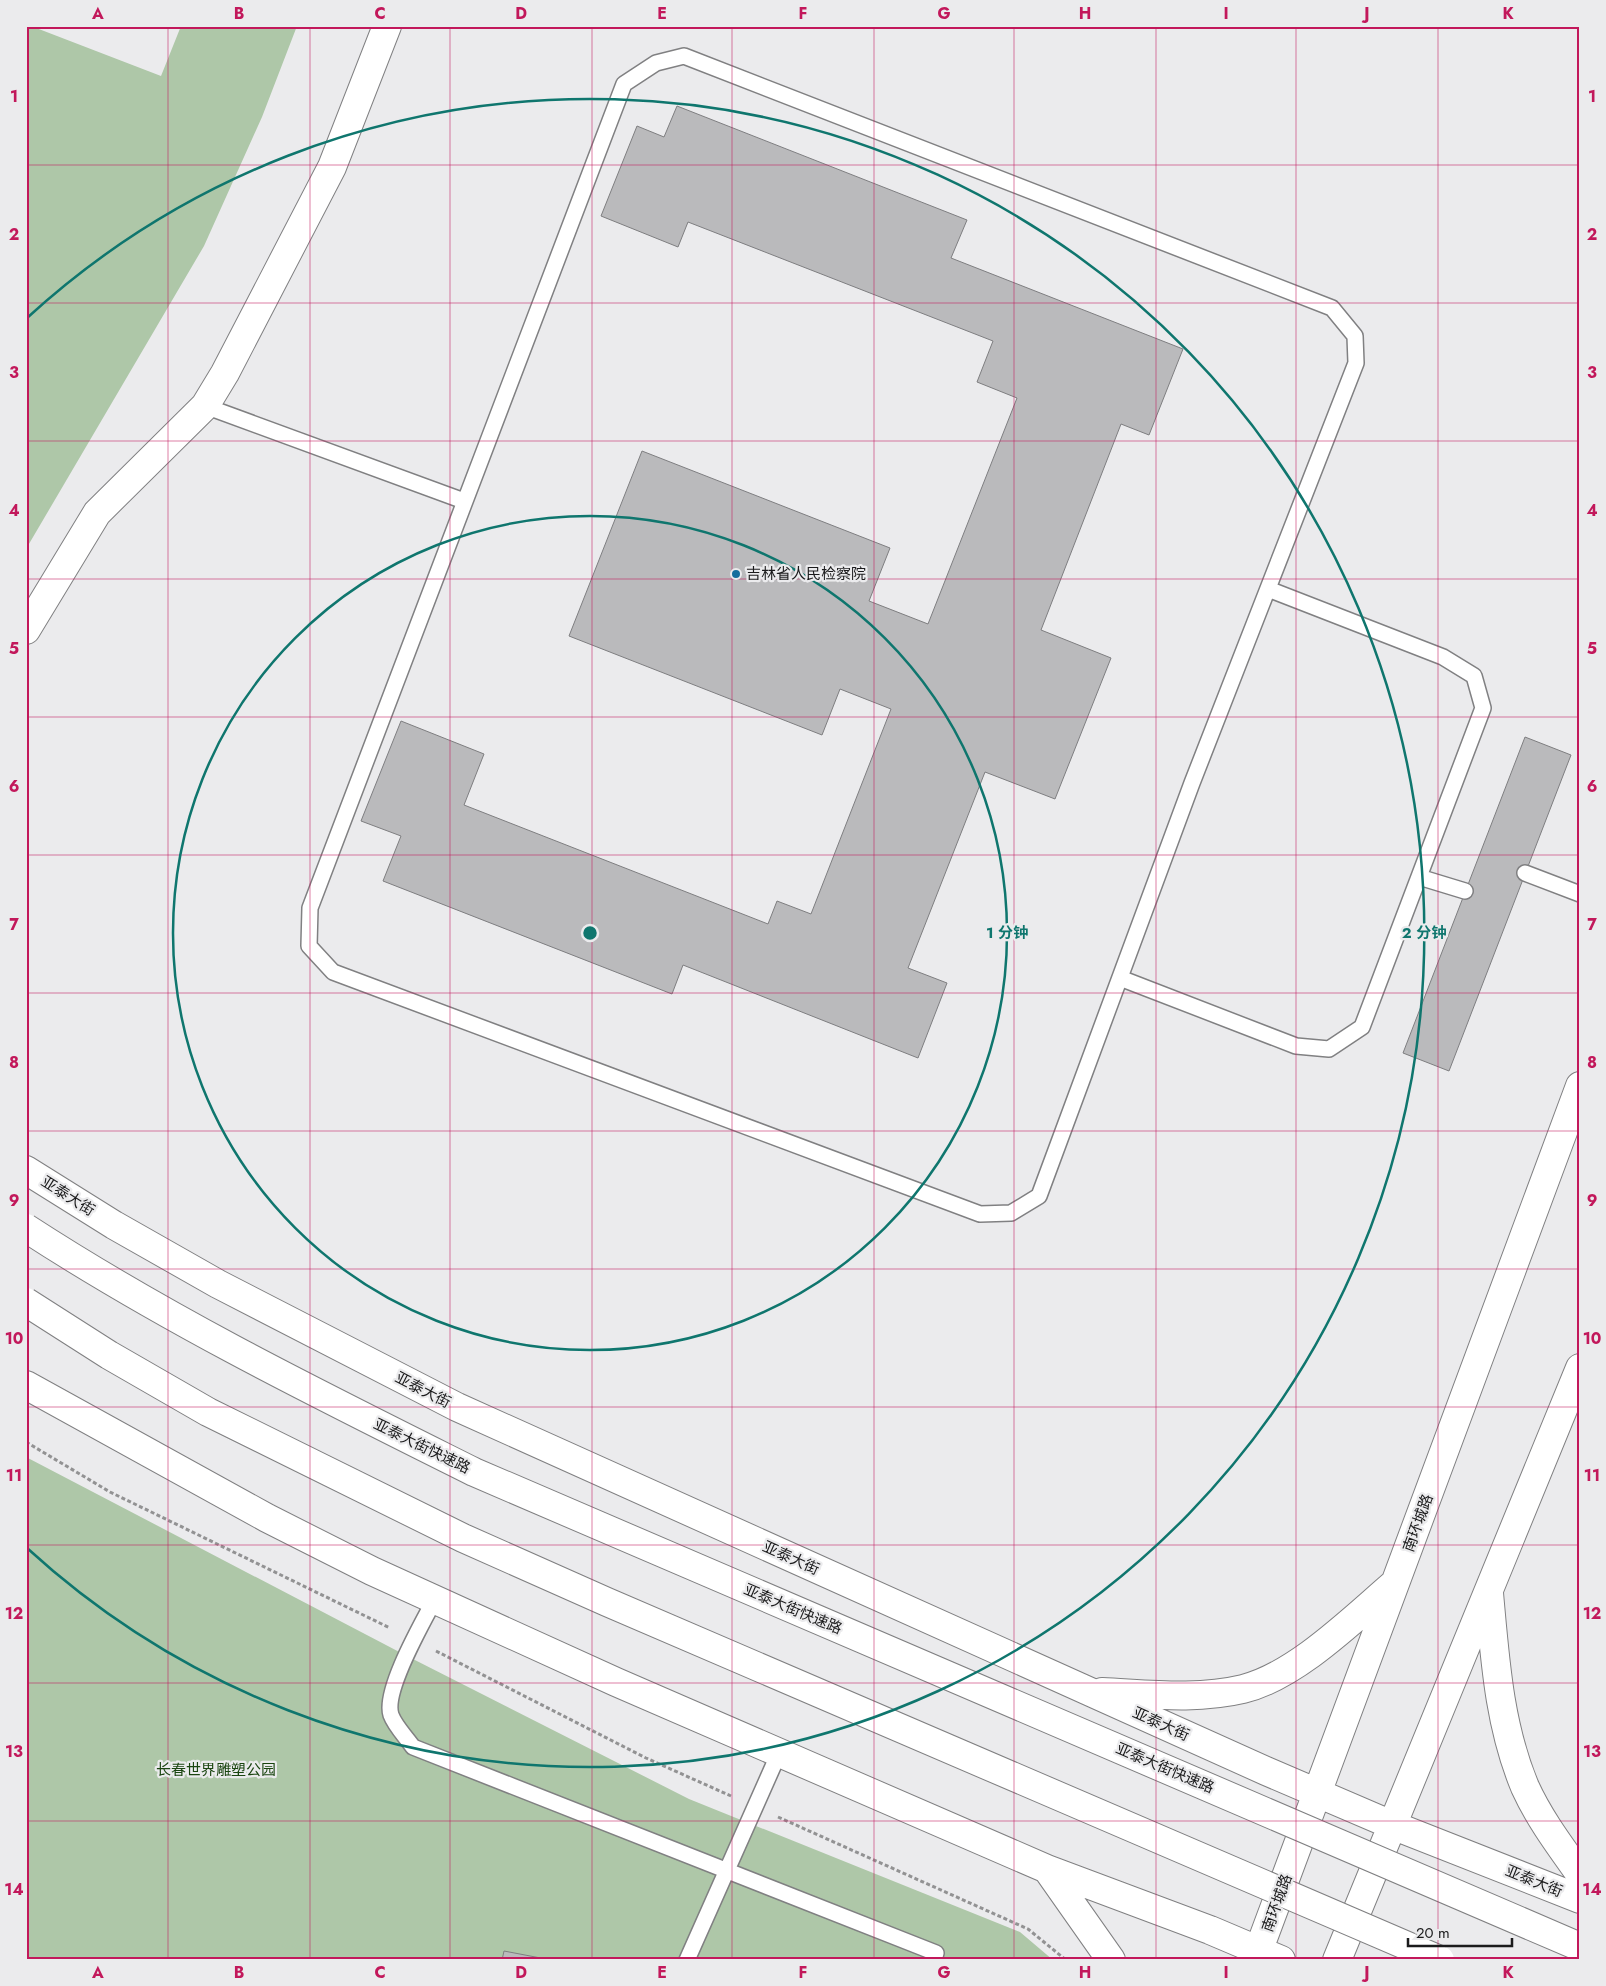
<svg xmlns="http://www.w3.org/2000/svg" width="1606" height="1986" viewBox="0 0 1606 1986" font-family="Jost,'Noto Sans SC',sans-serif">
  <rect width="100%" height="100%" fill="#ebebed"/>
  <path fill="#aec7a8" d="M 26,26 L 31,26 L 161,76 L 181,26 L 297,26 L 262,117 L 204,246 L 26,549 Z
    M 26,1457 L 407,1656 L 689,1799 L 1020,1932 L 1053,1960 L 26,1960 Z"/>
  <path fill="#bababc" stroke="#7e7e80" d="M 677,106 L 967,220 L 951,258 L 1183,349 L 1149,435 L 1121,424 L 1041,630 L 1111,658 L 1055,799 L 985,772 L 908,968 L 947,983 L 918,1058 L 683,965 L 672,994 L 383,881 L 401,836 L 361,821 L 401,721 L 484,754 L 464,805 L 768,924 L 777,901 L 811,914 L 891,709 L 840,689 L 822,735 L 569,636 L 642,451 L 890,548 L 869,601 L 928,624 L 1017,398 L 977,382 L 993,341 L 688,222 L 678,247 L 601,216 L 637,126 L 664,137 Z
    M 1525,737 L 1571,755 L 1449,1071 L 1403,1053 Z
    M 504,1951 L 551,1960 L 502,1960 Z"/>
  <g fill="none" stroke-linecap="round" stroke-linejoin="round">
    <g stroke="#808082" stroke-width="18">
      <path id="lane" d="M 684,56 L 1332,308 L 1355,336 L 1356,363 L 1192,783 L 1039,1196 L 1011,1213 L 980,1214 L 333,972 L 309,946 L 310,908 L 624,84 L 656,63 Z
        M 205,406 L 464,501
        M 1525,873 L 1580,894
        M 1419,877 L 1465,891
        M 1120,978 L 1296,1046 L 1329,1049 L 1362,1027 L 1483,708 L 1474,676 L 1443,657 L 1268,589
        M 435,1599 C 423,1622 383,1691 391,1715 C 395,1726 406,1737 413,1747 L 936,1953 L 934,1960
        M 687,1960 L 779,1753"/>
    </g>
    <g stroke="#808082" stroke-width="30">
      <path id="street" d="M 26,630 L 97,513 L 205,406 L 225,373 L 332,167 L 387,26"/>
    </g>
    <g stroke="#808082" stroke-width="30">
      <path id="primary" d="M 26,1170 L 114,1225 L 218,1284 L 457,1407 L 1266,1771 L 1392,1825 L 1580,1899
        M 26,1385 L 267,1518 L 372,1571 L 616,1682 L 1047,1869 L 1210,1930 L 1281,1960
        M 1489,1593 C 1495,1659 1499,1725 1525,1787 C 1539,1818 1560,1846 1580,1874
        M 1102,1692 C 1148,1694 1197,1700 1243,1689 C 1296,1676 1353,1619 1394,1584
        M 1047,1869 L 1111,1960
        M 1255,1960 L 1580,1086
        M 1337,1960 L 1580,1368"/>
    </g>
    <path stroke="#929293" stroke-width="3" stroke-dasharray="4 2.5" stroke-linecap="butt" d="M 26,1442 L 110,1492 L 390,1628
      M 436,1651 L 646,1758 L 731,1796
      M 778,1817 L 1028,1929 L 1066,1960"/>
    <use href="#lane" stroke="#fff" stroke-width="15"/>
    <use href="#street" stroke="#fff" stroke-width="28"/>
    <use href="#primary" stroke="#fff" stroke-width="28"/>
    <g stroke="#808082" stroke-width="30" stroke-linecap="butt">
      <path id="highway-bridge" d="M 26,1228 C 169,1321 322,1396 474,1472 L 1580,1947
        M 26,1302 L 109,1355 L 208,1412 L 463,1538 L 607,1602 L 1440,1960"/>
    </g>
    <use href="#highway-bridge" stroke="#fff" stroke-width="28"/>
  </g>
  <path fill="none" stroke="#c2185b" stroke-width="1" stroke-opacity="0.55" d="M 168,26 L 168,1960M 310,26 L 310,1960M 450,26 L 450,1960M 592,26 L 592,1960M 732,26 L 732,1960M 874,26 L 874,1960M 1014,26 L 1014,1960M 1156,26 L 1156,1960M 1296,26 L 1296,1960M 1438,26 L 1438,1960M 26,165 L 1580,165M 26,303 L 1580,303M 26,441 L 1580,441M 26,579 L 1580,579M 26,717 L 1580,717M 26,855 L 1580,855M 26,993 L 1580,993M 26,1131 L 1580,1131M 26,1269 L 1580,1269M 26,1407 L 1580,1407M 26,1545 L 1580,1545M 26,1683 L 1580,1683M 26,1821 L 1580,1821"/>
  <g fill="none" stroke="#0f766e" stroke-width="2.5">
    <circle cx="590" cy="933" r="417"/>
    <path d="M27 318A834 834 0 1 1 27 1548"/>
  </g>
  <circle fill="#166e9d" stroke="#ebebed" stroke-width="2" cx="736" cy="574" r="5"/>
  <g text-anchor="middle" stroke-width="4.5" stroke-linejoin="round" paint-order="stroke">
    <g font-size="15" fill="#1b1b1c" stroke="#ebebed" text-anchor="start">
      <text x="746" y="579">吉林省人民检察院</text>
    </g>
    <g font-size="15" fill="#1b1b1c" stroke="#ebebed">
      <text transform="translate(68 1196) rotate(32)" y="5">亚泰大街</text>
      <text transform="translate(423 1390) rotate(27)" y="5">亚泰大街</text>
      <text transform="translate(422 1446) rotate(26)" y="5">亚泰大街快速路</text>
      <text transform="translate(1418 1523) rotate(-70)" y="5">南环城路</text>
      <text transform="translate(791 1558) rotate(24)" y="5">亚泰大街</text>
      <text transform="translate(793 1609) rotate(23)" y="5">亚泰大街快速路</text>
      <text transform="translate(1161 1724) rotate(24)" y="5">亚泰大街</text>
      <text transform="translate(1165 1768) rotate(23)" y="5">亚泰大街快速路</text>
      <text transform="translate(1534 1881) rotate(22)" y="5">亚泰大街</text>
      <text transform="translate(1277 1903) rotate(-70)" y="5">南环城路</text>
    </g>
    <g font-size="15" fill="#1a4510" stroke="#ebebed">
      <text x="216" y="1775">长春世界雕塑公园</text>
    </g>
  </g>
  <circle cx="590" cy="933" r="8" fill="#0f766e" stroke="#ebebed" stroke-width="2.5"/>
  <g font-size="15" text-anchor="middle" font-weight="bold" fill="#0f766e" stroke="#ebebed" stroke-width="4.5" stroke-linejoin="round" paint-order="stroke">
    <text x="1007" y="938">1 分钟</text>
    <text x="1424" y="938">2 分钟</text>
  </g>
  <rect width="1606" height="1986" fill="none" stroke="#ebebed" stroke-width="55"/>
  <path d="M1408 1938v8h104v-8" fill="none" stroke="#1b1b1c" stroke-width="2.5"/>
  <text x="1416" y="1938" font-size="15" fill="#1b1b1c" stroke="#ebebed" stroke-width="4" paint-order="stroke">20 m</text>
  <rect x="28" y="28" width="1550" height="1930" fill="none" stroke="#c2185b" stroke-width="2"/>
  <g font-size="16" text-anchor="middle" font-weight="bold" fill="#c2185b">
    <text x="98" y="19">A</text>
    <text x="239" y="19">B</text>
    <text x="380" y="19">C</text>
    <text x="521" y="19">D</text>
    <text x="662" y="19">E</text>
    <text x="803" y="19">F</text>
    <text x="944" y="19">G</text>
    <text x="1085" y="19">H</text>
    <text x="1226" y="19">I</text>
    <text x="1367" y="19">J</text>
    <text x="1508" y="19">K</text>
    <text x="14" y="102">1</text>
    <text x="1592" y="102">1</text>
    <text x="14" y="240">2</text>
    <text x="1592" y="240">2</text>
    <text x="14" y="378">3</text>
    <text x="1592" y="378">3</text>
    <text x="14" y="516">4</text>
    <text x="1592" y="516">4</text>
    <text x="14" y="654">5</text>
    <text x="1592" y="654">5</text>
    <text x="14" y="792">6</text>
    <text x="1592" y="792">6</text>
    <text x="14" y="930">7</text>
    <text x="1592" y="930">7</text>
    <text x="14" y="1068">8</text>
    <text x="1592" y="1068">8</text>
    <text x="14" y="1206">9</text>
    <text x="1592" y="1206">9</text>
    <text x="14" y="1344">10</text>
    <text x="1592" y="1344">10</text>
    <text x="14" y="1481">11</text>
    <text x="1592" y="1481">11</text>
    <text x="14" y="1619">12</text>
    <text x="1592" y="1619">12</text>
    <text x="14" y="1757">13</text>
    <text x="1592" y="1757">13</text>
    <text x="14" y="1895">14</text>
    <text x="1592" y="1895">14</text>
    <text x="98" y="1978">A</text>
    <text x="239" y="1978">B</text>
    <text x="380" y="1978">C</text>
    <text x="521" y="1978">D</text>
    <text x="662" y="1978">E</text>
    <text x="803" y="1978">F</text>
    <text x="944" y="1978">G</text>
    <text x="1085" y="1978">H</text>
    <text x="1226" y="1978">I</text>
    <text x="1367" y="1978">J</text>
    <text x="1508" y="1978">K</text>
  </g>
</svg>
